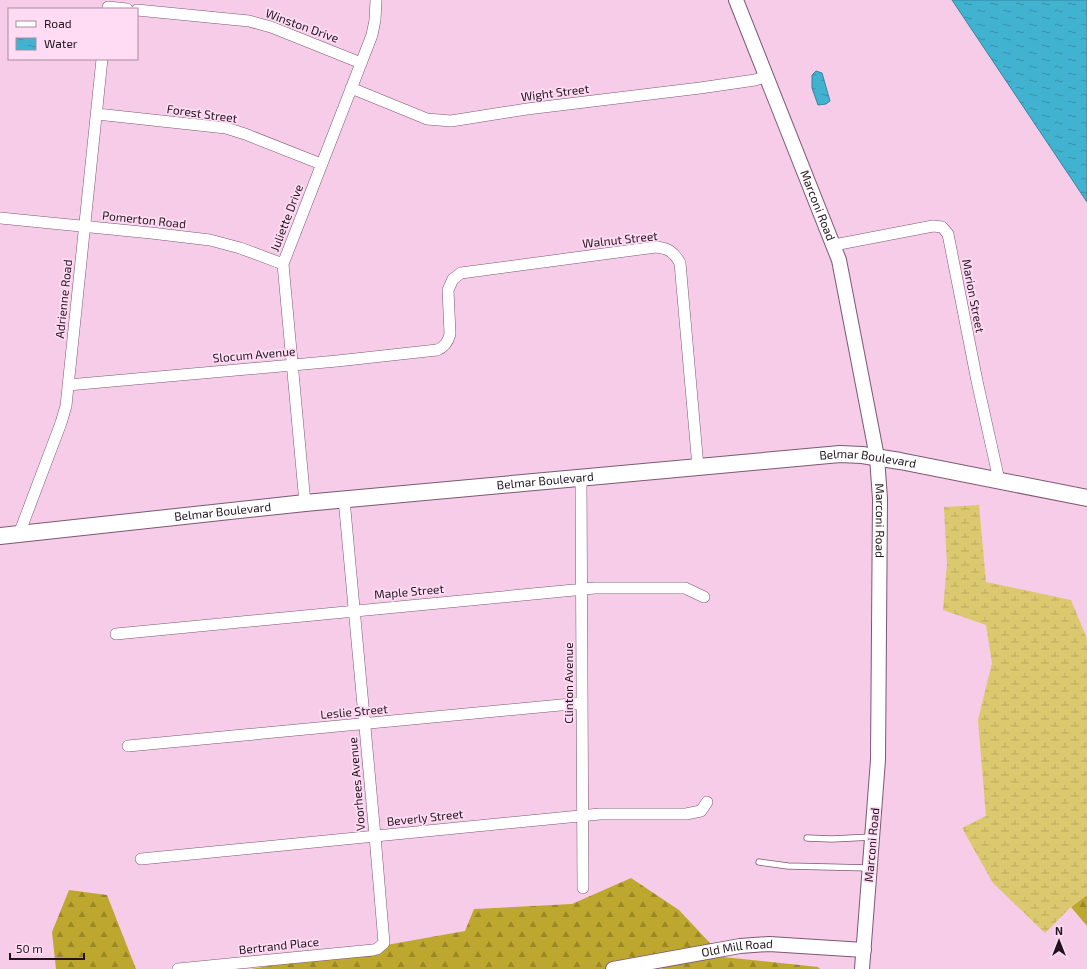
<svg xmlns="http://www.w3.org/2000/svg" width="1087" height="969" viewBox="0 0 1087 969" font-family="'Exo 2',sans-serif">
  <defs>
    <pattern id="forest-firs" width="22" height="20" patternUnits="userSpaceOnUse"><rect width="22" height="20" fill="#bea72e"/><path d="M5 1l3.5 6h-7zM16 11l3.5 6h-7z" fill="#9a8727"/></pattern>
    <pattern id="wetland-marsh" width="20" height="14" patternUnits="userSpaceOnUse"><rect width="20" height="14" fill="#dbc86f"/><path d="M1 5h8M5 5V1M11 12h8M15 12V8" fill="none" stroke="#bcab60"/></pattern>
    <pattern id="water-ripples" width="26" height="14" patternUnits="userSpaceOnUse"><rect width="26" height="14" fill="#41b3d0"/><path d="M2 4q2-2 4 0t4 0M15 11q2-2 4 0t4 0" fill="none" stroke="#3690a8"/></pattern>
  </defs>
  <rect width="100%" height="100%" fill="#f6cce9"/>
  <path fill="url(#forest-firs)" d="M 631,878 L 679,910 L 723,957 L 818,967 L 820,969 L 663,969 L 657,965 L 643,969 L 251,969 L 465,931 L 474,909 L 572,904 Z
    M 69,890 L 107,895 L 136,969 L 56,969 L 52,932 Z
    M 1087,895 L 1087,926 L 1071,907 Z"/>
  <path fill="url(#wetland-marsh)" d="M 979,505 L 986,582 L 1071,600 L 1087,639 L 1087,895 L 1071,907 L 1045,933 L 993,883 L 962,828 L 986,816 L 978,720 L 992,663 L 986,625 L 943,610 L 947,564 L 944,507 Z"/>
  <path fill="url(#water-ripples)" stroke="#38839b" d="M 952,0 L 1087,0 L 1087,202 Z
    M 816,71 L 822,73 L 830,101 L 826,104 L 818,105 L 812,88 L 812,75 Z"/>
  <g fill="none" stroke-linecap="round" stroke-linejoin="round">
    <g stroke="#7d5872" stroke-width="7">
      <path id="service" d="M 807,838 L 832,839 L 872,837
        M 759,862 L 788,866 L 870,868"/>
    </g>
    <g stroke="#7d5872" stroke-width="12">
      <path id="minor" d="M 108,7 L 127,9
        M 137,10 L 249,21 L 271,27 L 361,63
        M 351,88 L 427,119 L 451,121 L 527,109 L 700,88 L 755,80 L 767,76
        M 97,114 L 226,128 L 245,134 L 321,164
        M 0,218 L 151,233 L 210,240 L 240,248 L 283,264
        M 834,245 L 933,226 L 942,227 L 948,234 L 977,381 L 999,480
        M 68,385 L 337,361 L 437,350 C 445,347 448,342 450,334 L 448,290 L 453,279 L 461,273 L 656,247 C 668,248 674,252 680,263 L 698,467
        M 581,478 L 583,888
        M 305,503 L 283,264 L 372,35 L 375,20 L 376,0
        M 19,534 L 61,423 L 66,406 L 102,59
        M 116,634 L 595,588 L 685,588 L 704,597
        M 128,746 L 582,703
        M 141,859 L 600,814 L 686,814 L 701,811 L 707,802
        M 178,969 L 373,950 L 377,949 L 384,943 L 375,836 L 344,499"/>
    </g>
    <g stroke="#7d5872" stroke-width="16">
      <g id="tertiary">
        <path id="s1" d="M 736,0 L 839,260 L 877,457 L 880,499 L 878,760 L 862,969"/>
        <path id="s2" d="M 613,969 L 740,946 L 769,944 L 864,950"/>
      </g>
    </g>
    <g stroke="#7d5872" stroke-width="18">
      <g id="secondary">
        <path id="s3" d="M 0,536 L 305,503 L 840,454 L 862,455 L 900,461 L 1087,498"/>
      </g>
    </g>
    <use href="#service" stroke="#fff" stroke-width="5.5"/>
    <use href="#minor" stroke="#fff" stroke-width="11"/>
    <use href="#tertiary" stroke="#fff" stroke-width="14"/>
    <use href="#secondary" stroke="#fff" stroke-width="16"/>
  </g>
  <g text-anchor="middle" stroke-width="3.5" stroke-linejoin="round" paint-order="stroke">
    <g font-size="12" fill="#22141e" stroke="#ffdcf4">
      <text transform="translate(302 26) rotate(20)" y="4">Winston Drive</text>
      <text transform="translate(555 93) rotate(-7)" y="4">Wight Street</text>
      <text transform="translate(202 114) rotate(8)" y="4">Forest Street</text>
      <text dy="4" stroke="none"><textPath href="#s1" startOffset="221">Marconi Road</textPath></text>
      <text transform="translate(287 218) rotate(-69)" y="4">Juliette Drive</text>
      <text transform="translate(144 220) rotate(6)" y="4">Pomerton Road</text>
      <text transform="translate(620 240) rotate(-6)" y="4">Walnut Street</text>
      <text transform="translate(973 296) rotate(79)" y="4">Marion Street</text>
      <text transform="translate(64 299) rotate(-84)" y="4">Adrienne Road</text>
      <text transform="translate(254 355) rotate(-5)" y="4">Slocum Avenue</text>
      <text dy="4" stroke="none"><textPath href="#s3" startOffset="872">Belmar Boulevard</textPath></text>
      <text dy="4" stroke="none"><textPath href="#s3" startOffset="548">Belmar Boulevard</textPath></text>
      <text dy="4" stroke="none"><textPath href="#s3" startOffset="224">Belmar Boulevard</textPath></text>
      <text dy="4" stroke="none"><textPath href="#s1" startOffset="544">Marconi Road</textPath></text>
      <text transform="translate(409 592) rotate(-5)" y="4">Maple Street</text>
      <text transform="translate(569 683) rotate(-90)" y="4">Clinton Avenue</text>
      <text transform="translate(354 712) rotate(-5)" y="4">Leslie Street</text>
      <text transform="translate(357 784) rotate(-95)" y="4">Voorhees Avenue</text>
      <text transform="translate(425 818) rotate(-6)" y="4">Beverly Street</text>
      <text transform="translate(872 845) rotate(-85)" y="4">Marconi Road</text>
      <text transform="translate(279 946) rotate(-6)" y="4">Bertrand Place</text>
      <text dy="4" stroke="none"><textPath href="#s2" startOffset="126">Old Mill Road</textPath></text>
    </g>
  </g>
  <rect x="8" y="8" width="130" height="52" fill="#ffdcf4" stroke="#a78c9e"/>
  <rect x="16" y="21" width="20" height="6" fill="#ffffff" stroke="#a78c9e"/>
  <text x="44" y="28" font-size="12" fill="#22141e">Road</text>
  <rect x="16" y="38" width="20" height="12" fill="url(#water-ripples)" stroke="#a78c9e"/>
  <text x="44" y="48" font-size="12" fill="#22141e">Water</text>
  <g transform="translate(1059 941)" stroke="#ffdcf4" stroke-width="3" paint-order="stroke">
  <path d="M0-3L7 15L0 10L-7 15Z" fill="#22141e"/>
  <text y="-6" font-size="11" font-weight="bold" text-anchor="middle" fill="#22141e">N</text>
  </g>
  <path d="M10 953v6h74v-6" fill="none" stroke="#22141e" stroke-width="2"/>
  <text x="16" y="953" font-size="12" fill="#22141e" stroke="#ffdcf4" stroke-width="3" paint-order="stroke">50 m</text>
</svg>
